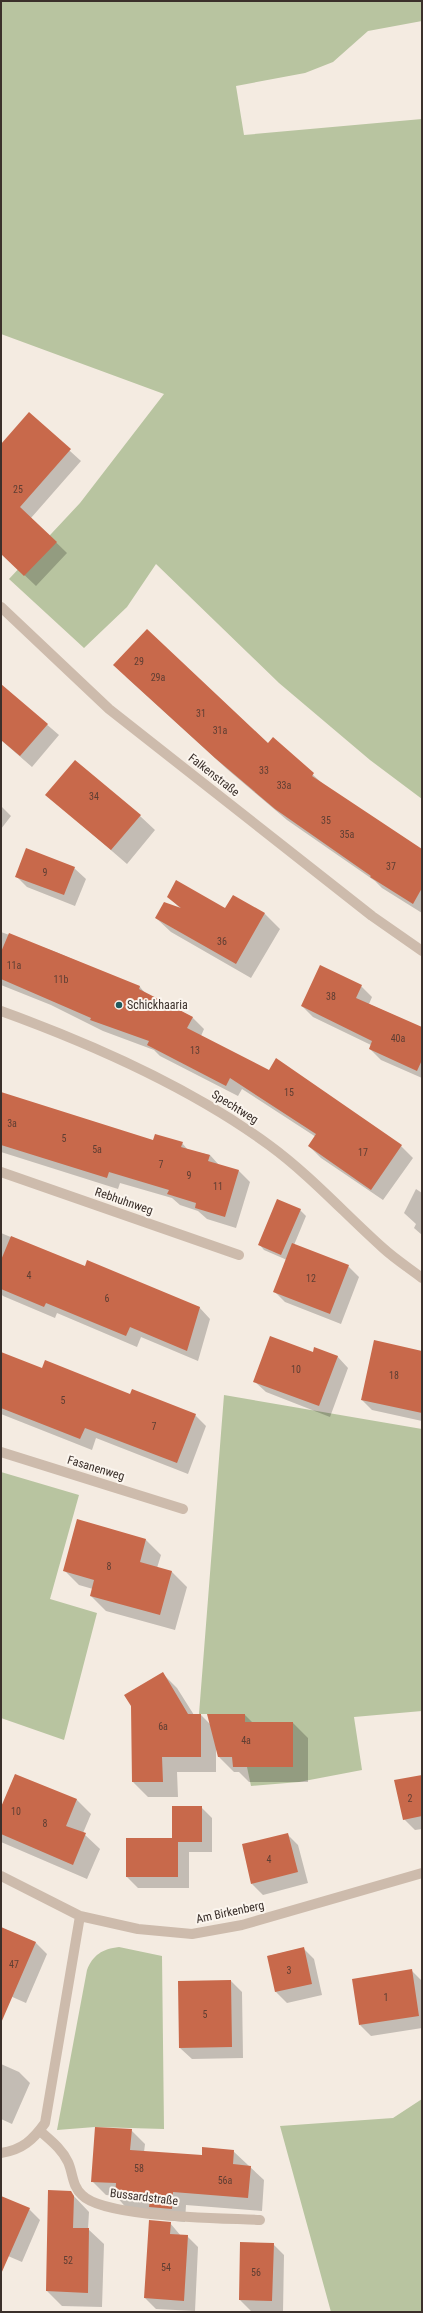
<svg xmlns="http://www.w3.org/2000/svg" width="423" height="2313" viewBox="0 0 423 2313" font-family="'Roboto Condensed',sans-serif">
  <rect width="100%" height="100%" fill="#f4ebe1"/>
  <path fill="#b8c4a0" d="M 1,1 L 422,1 L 422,21 L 368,31 L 333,62 L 305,73 L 236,86 L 244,135 L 422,119 L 422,799 L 370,760 L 279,683 L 156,564 L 127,607 L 84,648 L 9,579 L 80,503 L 164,394 L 1,334 Z
    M 224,1395 L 422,1429 L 422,1711 L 354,1717 L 362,1770 L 299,1782 L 251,1786 L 247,1767 L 293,1767 L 293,1722 L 245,1722 L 245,1714 L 199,1714 Z
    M 1,1472 L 79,1495 L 50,1599 L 97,1613 L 64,1740 L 1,1718 Z
    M 119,1947 L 162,1956 L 164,2129 L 95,2127 L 57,2130 L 87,1970 C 93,1955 102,1949 119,1947 Z
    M 422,2099 L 422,2312 L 331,2312 L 280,2126 L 393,2118 Z"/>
  <path fill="#0003" d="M 29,414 L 81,461 L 31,518 L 67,553 L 36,586 L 1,553 L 1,446 Z
    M 125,676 L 268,744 L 273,738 L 324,785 L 422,850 L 422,913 L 382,888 L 375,881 L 287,820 L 227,769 Z
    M 1,685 L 59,735 L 32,767 L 1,740 Z
    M 47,795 L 140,816 L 155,830 L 127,864 Z
    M 1,806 L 11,816 L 1,829 Z
    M 74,868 L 86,879 L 75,906 L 27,887 L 16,876 Z
    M 168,896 L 226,910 L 265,914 L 280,929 L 251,978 L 171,932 L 156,918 L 181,909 Z
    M 1,932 L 56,952 L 84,964 L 88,967 L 140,987 L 145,993 L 192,1017 L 204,1029 L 201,1036 L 401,1146 L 413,1158 L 383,1200 L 321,1158 L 309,1146 L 316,1137 L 242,1089 L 238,1096 L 160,1056 L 154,1050 L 103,1031 L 51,1005 L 1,985 Z
    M 361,986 L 372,997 L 369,1004 L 422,1028 L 422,1078 L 381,1060 L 370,1049 L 371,1045 L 313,1017 L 302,1006 Z
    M 1,1094 L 154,1141 L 182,1143 L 188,1150 L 210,1155 L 219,1165 L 239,1171 L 250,1182 L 236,1228 L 207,1219 L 198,1211 L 180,1205 L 172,1198 L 120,1183 L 118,1189 L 1,1152 Z
    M 416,1189 L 422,1193 L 422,1235 L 414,1228 L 416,1224 L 404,1213 Z
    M 300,1210 L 306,1216 L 294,1245 L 348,1266 L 359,1277 L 341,1324 L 285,1302 L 274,1291 L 287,1260 L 264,1250 L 259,1244 Z
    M 1,1233 L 85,1268 L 199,1307 L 210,1319 L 198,1361 L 141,1337 L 137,1347 L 57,1313 L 55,1318 L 3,1296 L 1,1294 Z
    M 422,1352 L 422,1421 L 372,1410 L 362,1400 Z
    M 1,1353 L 42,1370 L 195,1415 L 206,1426 L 188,1474 L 96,1438 L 92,1450 L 1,1414 Z
    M 313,1353 L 337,1356 L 348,1368 L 330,1417 L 266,1392 L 254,1381 Z
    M 78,1520 L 146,1540 L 161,1555 L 157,1568 L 172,1572 L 187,1587 L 175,1630 L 106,1611 L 91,1596 L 93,1589 L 79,1585 L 64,1570 Z
    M 162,1673 L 177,1688 L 194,1715 L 201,1715 L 211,1725 L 245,1715 L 253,1723 L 293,1723 L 308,1738 L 308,1782 L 249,1782 L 239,1772 L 234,1772 L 219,1757 L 216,1748 L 216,1772 L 177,1772 L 178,1797 L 148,1797 L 133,1782 L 132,1706 Z
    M 15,1775 L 77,1800 L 91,1814 L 83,1833 L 100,1849 L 87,1879 L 1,1842 L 1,1804 L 3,1805 Z
    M 422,1776 L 422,1829 L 415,1830 L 404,1819 Z
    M 201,1807 L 212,1818 L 212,1852 L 189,1852 L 189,1888 L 138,1888 L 127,1877 L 173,1839 Z
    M 287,1834 L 298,1845 L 308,1883 L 263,1895 L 252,1884 Z
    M 1,1928 L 36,1943 L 47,1954 L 26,2003 L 1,1992 Z
    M 303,1948 L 314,1959 L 322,1995 L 287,2003 L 276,1992 L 268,1956 Z
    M 411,1970 L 422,1981 L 422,2028 L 371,2036 L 360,2025 Z
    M 231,1981 L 242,1992 L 243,2058 L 192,2059 L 180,2048 Z
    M 1,2064 L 19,2072 L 30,2083 L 12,2124 L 1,2119 Z
    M 131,2130 L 145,2144 L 144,2152 L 203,2156 L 233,2151 L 264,2180 L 262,2211 L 186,2205 L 185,2222 L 164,2220 L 157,2213 L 129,2211 L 116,2196 L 106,2195 L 92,2181 Z
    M 70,2192 L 89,2212 L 88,2229 L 104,2244 L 102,2307 L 62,2306 L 47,2291 Z
    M 1,2197 L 29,2209 L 40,2220 L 22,2262 L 1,2253 Z
    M 170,2223 L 181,2236 L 187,2236 L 198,2247 L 195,2311 L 156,2309 L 145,2298 Z
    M 241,2243 L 273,2244 L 284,2255 L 283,2312 L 251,2311 L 240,2300 Z"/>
  <path fill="#c8694b" d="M 29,412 L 71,449 L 20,507 L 57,542 L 24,576 L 1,554 L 1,444 Z
    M 147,629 L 268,743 L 273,737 L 314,773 L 312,776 L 422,849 L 422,888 L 413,904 L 370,877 L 371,876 L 275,809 L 215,758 L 113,665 Z
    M 1,684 L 48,724 L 20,756 L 1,740 Z
    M 75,760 L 141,815 L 111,850 L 45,795 Z
    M 26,848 L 75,867 L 64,895 L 15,877 Z
    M 176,880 L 225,908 L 233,895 L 265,913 L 236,964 L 155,918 L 164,902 L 181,908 L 167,897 Z
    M 9,933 L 140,986 L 139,989 L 193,1017 L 187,1028 L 269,1070 L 276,1058 L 402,1145 L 371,1190 L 308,1146 L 316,1134 L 230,1078 L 226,1086 L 147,1045 L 149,1041 L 90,1020 L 91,1018 L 1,979 L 1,952 Z
    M 320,965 L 362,985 L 356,998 L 422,1027 L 422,1060 L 417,1071 L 369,1049 L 372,1041 L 301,1006 Z
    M 1,1092 L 153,1140 L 155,1134 L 183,1142 L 181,1147 L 210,1155 L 208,1161 L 239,1170 L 225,1217 L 195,1208 L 196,1203 L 167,1194 L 169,1190 L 109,1172 L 107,1178 L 1,1145 Z
    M 277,1199 L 301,1209 L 281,1255 L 258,1245 Z
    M 11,1236 L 85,1266 L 87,1260 L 200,1307 L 187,1351 L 130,1327 L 126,1336 L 46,1303 L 44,1307 L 1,1289 L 1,1260 Z
    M 292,1243 L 349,1265 L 330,1314 L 273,1292 Z
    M 270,1336 L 313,1352 L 314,1347 L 338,1356 L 319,1406 L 253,1382 Z
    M 374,1340 L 422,1351 L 422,1413 L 361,1400 Z
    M 1,1352 L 42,1368 L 45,1360 L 130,1394 L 132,1389 L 196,1414 L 177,1463 L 85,1428 L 80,1439 L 1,1408 Z
    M 77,1519 L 146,1539 L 140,1562 L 172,1571 L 160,1615 L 90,1596 L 94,1580 L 63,1571 Z
    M 163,1672 L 188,1714 L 201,1714 L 201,1757 L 162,1757 L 163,1782 L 132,1782 L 131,1706 L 124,1695 Z
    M 207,1714 L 245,1714 L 245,1722 L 293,1722 L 293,1767 L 233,1767 L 232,1757 L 218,1757 Z
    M 15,1774 L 77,1799 L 66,1826 L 86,1833 L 73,1865 L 1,1834 L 1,1807 Z
    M 422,1775 L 422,1816 L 403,1820 L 394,1780 Z
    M 172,1806 L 202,1806 L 202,1842 L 178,1842 L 178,1877 L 126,1877 L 126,1838 L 172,1838 Z
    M 288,1833 L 298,1872 L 251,1884 L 242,1844 Z
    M 1,1927 L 36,1942 L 1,2023 Z
    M 304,1947 L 312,1984 L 275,1992 L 267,1956 Z
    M 412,1969 L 419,2016 L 359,2025 L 352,1979 Z
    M 231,1980 L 232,2047 L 179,2048 L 178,1981 Z
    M 95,2127 L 132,2129 L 130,2150 L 202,2155 L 202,2147 L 234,2150 L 233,2164 L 251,2166 L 248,2198 L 173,2192 L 172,2209 L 149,2207 L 150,2200 L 115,2198 L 116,2183 L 91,2182 Z
    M 48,2190 L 71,2191 L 74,2196 L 73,2228 L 89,2228 L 88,2293 L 46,2291 Z
    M 1,2196 L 30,2208 L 1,2274 Z
    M 149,2220 L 171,2222 L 170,2234 L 188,2235 L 184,2301 L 144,2298 Z
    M 240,2242 L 274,2243 L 272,2301 L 239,2300 Z"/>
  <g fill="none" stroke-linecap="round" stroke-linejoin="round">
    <path stroke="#cdbbac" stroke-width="10" d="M 1,607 L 109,709 L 372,916 L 422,951
      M 1,1011 C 92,1044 190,1087 269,1145 C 310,1175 345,1214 383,1248 C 395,1259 409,1268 422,1278
      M 1,1172 L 239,1255
      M 1,1452 L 183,1509
      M 1,1876 L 80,1916 L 138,1929 L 192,1934 L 242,1925 L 422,1873
      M 40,2131 C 50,2140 62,2149 68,2162 C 73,2173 72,2186 82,2195 C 104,2218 225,2218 260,2220
      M 1,2153 C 22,2150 33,2140 45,2123 L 80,1916"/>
  </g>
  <circle fill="#1f5a5e" stroke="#fbf5ee" stroke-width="1.5" cx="119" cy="1005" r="4"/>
  <g text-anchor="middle" stroke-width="4" stroke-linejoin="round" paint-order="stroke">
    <g font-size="10" fill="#5e3e33">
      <text x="18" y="493">25</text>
      <text x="139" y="665">29</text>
      <text x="158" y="681">29a</text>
      <text x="201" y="717">31</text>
      <text x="220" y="734">31a</text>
      <text x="264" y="774">33</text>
      <text x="284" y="789">33a</text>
      <text x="94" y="800">34</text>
      <text x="326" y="824">35</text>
      <text x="347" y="838">35a</text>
      <text x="391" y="870">37</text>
      <text x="45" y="876">9</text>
      <text x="222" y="945">36</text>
      <text x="14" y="969">11a</text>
      <text x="61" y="983">11b</text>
      <text x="331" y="1000">38</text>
      <text x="398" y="1042">40a</text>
      <text x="195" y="1054">13</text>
      <text x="289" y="1096">15</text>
      <text x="12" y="1127">3a</text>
      <text x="64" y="1142">5</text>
      <text x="97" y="1153">5a</text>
      <text x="363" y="1156">17</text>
      <text x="161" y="1168">7</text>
      <text x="189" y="1179">9</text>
      <text x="218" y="1190">11</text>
      <text x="29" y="1279">4</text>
      <text x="311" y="1282">12</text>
      <text x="107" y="1302">6</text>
      <text x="296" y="1373">10</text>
      <text x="394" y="1379">18</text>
      <text x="63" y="1404">5</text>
      <text x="154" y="1430">7</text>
      <text x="109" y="1570">8</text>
      <text x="163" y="1730">6a</text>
      <text x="246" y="1744">4a</text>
      <text x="410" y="1802">2</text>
      <text x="16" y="1815">10</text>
      <text x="45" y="1827">8</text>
      <text x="269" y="1863">4</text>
      <text x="14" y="1968">47</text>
      <text x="289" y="1974">3</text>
      <text x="386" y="2001">1</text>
      <text x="205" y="2018">5</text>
      <text x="139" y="2172">58</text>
      <text x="225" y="2184">56a</text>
      <text x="68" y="2264">52</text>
      <text x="166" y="2271">54</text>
      <text x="256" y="2276">56</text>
    </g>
    <g font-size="12" fill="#3b302b" stroke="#fbf5ee">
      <text transform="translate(214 775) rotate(38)" y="4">Falkenstraße</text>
      <text transform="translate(235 1107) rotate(32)" y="4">Spechtweg</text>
      <text transform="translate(124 1201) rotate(19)" y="4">Rebhuhnweg</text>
      <text transform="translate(96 1468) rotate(17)" y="4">Fasanenweg</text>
      <text transform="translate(230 1912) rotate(-12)" y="4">Am Birkenberg</text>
      <text transform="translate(144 2197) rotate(7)" y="4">Bussardstraße</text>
    </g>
    <g font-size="12" fill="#3b302b" stroke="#fbf5ee" text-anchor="start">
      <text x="127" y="1009">Schickhaaria</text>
    </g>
  </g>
  <rect width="423" height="2313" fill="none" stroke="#3b302b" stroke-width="4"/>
</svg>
